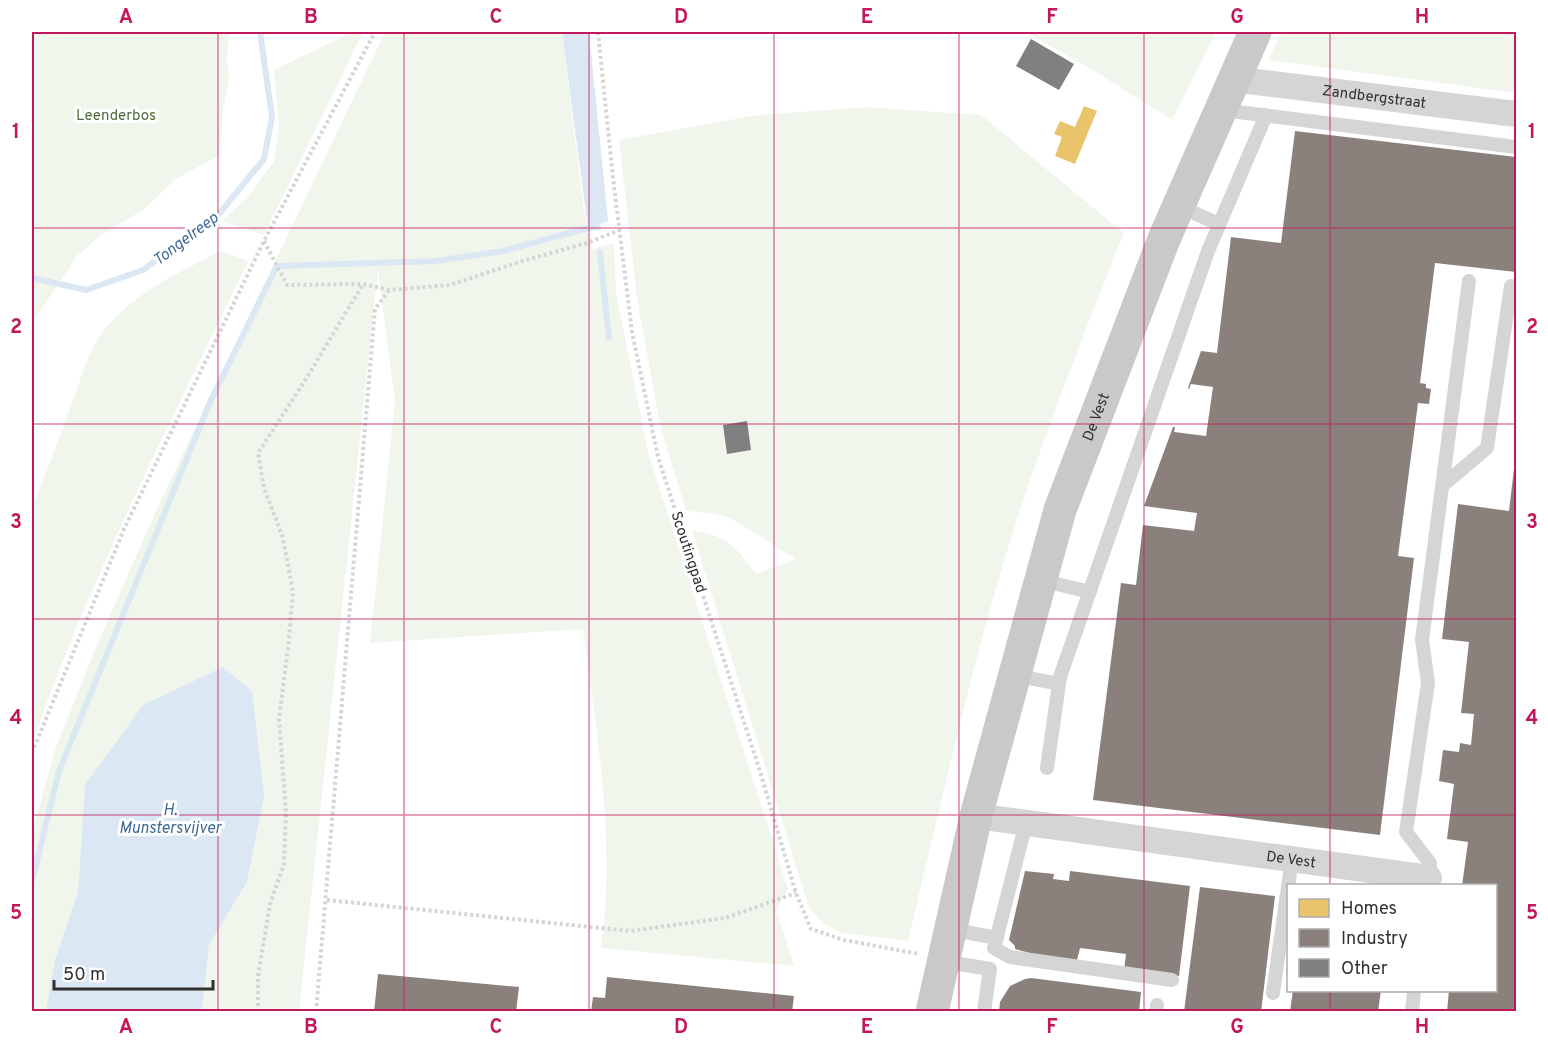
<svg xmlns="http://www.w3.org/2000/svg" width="1548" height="1043" viewBox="0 0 1548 1043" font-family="Overpass,sans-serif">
  <rect width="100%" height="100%" fill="#fff"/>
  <path fill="#f1f6ed" d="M 32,32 L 229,32 L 227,58 L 229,80 L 223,111 L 220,155 L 176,179 L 143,210 L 101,235 L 78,255 L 32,323 Z
    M 352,32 L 363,32 L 264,235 L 222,221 L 247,198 L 274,162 L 279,128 L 274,70 Z
    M 385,32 L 562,32 L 583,203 L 591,249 L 614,243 L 616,292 L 648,452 L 788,889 L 776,909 L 794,966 L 601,948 C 616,842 597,735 583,629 L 370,643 L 395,401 L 378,270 L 299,1011 L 202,1011 L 209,945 L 247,882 L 85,785 L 78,892 L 55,960 L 46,1011 L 32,1012 L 32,833 L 55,750 L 96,647 L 160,502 Z
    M 1025,32 L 1216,32 L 1172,120 L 1088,67 Z
    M 1282,32 L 1516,32 L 1516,93 L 1268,60 Z
    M 867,107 L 981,115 L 1124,233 C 1083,336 1042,439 1009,545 C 969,675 940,809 908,941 L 842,933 L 824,924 L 809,908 L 692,531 C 724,533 739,549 756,574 L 795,559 L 731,518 L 711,513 L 686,511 L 660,425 L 637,298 L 619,140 L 757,115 Z
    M 221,251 L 248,261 C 172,420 90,577 32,744 L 32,507 C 47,472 60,436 73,400 C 83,373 90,344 110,323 C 139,291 182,271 221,251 Z"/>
  <path fill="#dbe7f2" d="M 562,32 L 589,32 L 608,221 L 588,228 Z
    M 223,667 L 252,691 L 264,796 L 247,882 L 209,945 L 202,1011 L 46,1011 L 55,960 L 78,892 L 85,785 L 143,705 Z"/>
  <path fill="#e9c46a" d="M 1084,106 L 1097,111 L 1075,164 L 1055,156 L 1062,137 L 1054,134 L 1060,121 L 1075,127 Z"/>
  <path fill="#8a817c" d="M 1295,131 L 1516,157 L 1516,272 L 1435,263 L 1420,383 L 1426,384 L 1426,388 L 1431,389 L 1429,404 L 1418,403 L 1398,556 L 1414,558 L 1380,835 L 1093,800 L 1121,583 L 1136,585 L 1143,525 L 1194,531 L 1197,513 L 1144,506 L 1173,427 L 1175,427 L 1174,432 L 1206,436 L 1213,387 L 1191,384 L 1189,389 L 1188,388 L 1201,351 L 1217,353 L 1231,237 L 1281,243 Z
    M 1515,460 L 1516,1012 L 1447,1012 L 1449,990 L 1496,990 L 1496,886 L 1462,886 L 1468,842 L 1447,839 L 1454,784 L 1439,781 L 1443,750 L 1459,752 L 1460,743 L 1471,745 L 1474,714 L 1461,713 L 1469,642 L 1442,639 L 1458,504 L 1509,511 Z
    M 1025,871 L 1054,874 L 1053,879 L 1069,881 L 1070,871 L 1190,886 L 1179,976 L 1124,970 L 1126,954 L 1080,948 L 1077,960 L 1040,956 L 1015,949 L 1015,946 L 1009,940 Z
    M 1200,887 L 1275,896 L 1261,1012 L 1184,1012 Z
    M 378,974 L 519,987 L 516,1012 L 374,1012 Z
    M 607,977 L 794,996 L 792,1012 L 591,1012 L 593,997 L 605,998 Z
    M 1031,978 L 1141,992 L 1139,1012 L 999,1012 L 1000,1002 L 1010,986 L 1025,979 Z
    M 1293,990 L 1381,990 L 1378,1012 L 1290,1012 Z"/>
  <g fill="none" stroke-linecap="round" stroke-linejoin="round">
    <path stroke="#dbe7f2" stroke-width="6" d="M 600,252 L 609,338
      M 32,278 L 86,290 L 143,270 L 219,214 L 264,159 L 272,117 L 260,32
      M 32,881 L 59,771 L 210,402 L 277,266 L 436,261 L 503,251 L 588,228 L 598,227"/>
  </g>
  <path fill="#808080" d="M 1031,39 L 1074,64 L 1059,90 L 1016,66 Z
    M 747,421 L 751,450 L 727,454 L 723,425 Z"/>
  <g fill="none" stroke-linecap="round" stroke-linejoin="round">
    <path stroke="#d5d5d5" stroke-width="4" stroke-dasharray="3 3" stroke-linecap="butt" d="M 598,32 L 613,178 L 632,332 L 658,457 L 759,768 L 796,893 L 811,929 L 844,940 L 919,954
      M 264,241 L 287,285 L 363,284 L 389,290 L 450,285 L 519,262 L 587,243 L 620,230
      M 32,753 L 124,529 L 264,241 L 375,32
      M 327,900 L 630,931 L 725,918 L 796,893
      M 258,1012 L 258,976 L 270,904 L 284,864 L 286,812 L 279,719 L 288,648 L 293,592 L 283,538 L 264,488 L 258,453 L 306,379 L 363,284
      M 316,1012 L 375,309 L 389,290"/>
    <path stroke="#d5d5d5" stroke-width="14" d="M 1222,110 L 1516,147
      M 1178,206 L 1219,224
      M 1442,486 L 1487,448 L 1511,286
      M 1040,580 L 1090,592
      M 1014,675 L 1059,684
      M 1047,768 L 1060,677 L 1208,251 L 1266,115
      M 1026,823 L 994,948 L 1010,957 L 1172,980
      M 1428,883 L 1430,863 L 1406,832 L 1428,683 L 1422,640 L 1469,281
      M 949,929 L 997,938
      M 942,961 L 990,969 L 984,1012
      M 1273,993 L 1292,859
      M 1156,1012 L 1157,1005
      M 1412,1012 L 1414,990"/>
    <g stroke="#d5d5d5" stroke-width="26">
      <path id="s1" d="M 1234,76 L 1248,81 L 1516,114"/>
      <path id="s2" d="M 976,816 L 1429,878"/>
    </g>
    <path stroke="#c9c9c9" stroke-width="33" id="s3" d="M 932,1012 L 976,816 L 1060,510 L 1164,239 L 1255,32"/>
  </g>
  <path fill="none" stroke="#c2185b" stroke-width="1.5" stroke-opacity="0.55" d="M 218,32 L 218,1012M 404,32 L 404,1012M 589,32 L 589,1012M 774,32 L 774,1012M 959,32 L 959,1012M 1144,32 L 1144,1012M 1330,32 L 1330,886M 32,228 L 1516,228M 32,424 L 1516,424M 32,619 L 1516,619M 32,815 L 1516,815M 1330,990 L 1330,1012"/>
  <g text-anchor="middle" stroke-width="6" stroke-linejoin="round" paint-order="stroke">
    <g font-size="15" fill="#313131" stroke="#fff">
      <text dy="5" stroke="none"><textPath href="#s1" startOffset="142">Zandbergstraat</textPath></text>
      <text dy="5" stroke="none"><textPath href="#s3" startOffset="618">De Vest</textPath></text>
      <text transform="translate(689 552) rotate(72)" y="5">Scoutingpad</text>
      <text dy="5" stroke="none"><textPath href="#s2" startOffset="318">De Vest</textPath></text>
    </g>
    <g font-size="15" fill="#4f6d3d" stroke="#fff">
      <text x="116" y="120">Leenderbos</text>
    </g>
    <g font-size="16" font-style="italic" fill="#3d6b94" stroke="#fff">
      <text transform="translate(185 238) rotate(-37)" y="6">Tongelreep</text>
      <text x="170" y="815">H.<tspan x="170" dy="18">Munstersvijver</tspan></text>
    </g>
  </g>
  <rect width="1548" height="1043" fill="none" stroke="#ffffff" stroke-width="66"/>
  <rect x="1287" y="884" width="210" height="108" fill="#ffffff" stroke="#adadad" stroke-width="1.5"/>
  <rect x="1299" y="899" width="30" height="18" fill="#e9c46a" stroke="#adadad" stroke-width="1.5"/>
  <text x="1341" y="914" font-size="18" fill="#313131">Homes</text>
  <rect x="1299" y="929" width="30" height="18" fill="#8a817c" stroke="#adadad" stroke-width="1.5"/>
  <text x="1341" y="944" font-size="18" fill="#313131">Industry</text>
  <rect x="1299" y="959" width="30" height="18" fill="#808080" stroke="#adadad" stroke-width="1.5"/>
  <text x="1341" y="974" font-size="18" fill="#313131">Other</text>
  <path d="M54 980v9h159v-9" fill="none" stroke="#313131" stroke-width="3"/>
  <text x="63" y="980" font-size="18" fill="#313131" stroke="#ffffff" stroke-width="4.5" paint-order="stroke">50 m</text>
  <rect x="33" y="33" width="1482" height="977" fill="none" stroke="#c2185b" stroke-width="2"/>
  <g font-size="20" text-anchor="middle" font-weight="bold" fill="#c2185b">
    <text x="126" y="23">A</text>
    <text x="311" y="23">B</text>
    <text x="496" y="23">C</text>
    <text x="681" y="23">D</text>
    <text x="867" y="23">E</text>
    <text x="1052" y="23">F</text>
    <text x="1237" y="23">G</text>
    <text x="1422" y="23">H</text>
    <text x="16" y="138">1</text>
    <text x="1532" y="138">1</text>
    <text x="16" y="333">2</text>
    <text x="1532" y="333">2</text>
    <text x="16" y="528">3</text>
    <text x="1532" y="528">3</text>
    <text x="16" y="724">4</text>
    <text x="1532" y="724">4</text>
    <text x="16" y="919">5</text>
    <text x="1532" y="919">5</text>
    <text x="126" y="1033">A</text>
    <text x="311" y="1033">B</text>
    <text x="496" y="1033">C</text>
    <text x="681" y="1033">D</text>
    <text x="867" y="1033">E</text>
    <text x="1052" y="1033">F</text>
    <text x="1237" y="1033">G</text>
    <text x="1422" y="1033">H</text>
  </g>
</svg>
